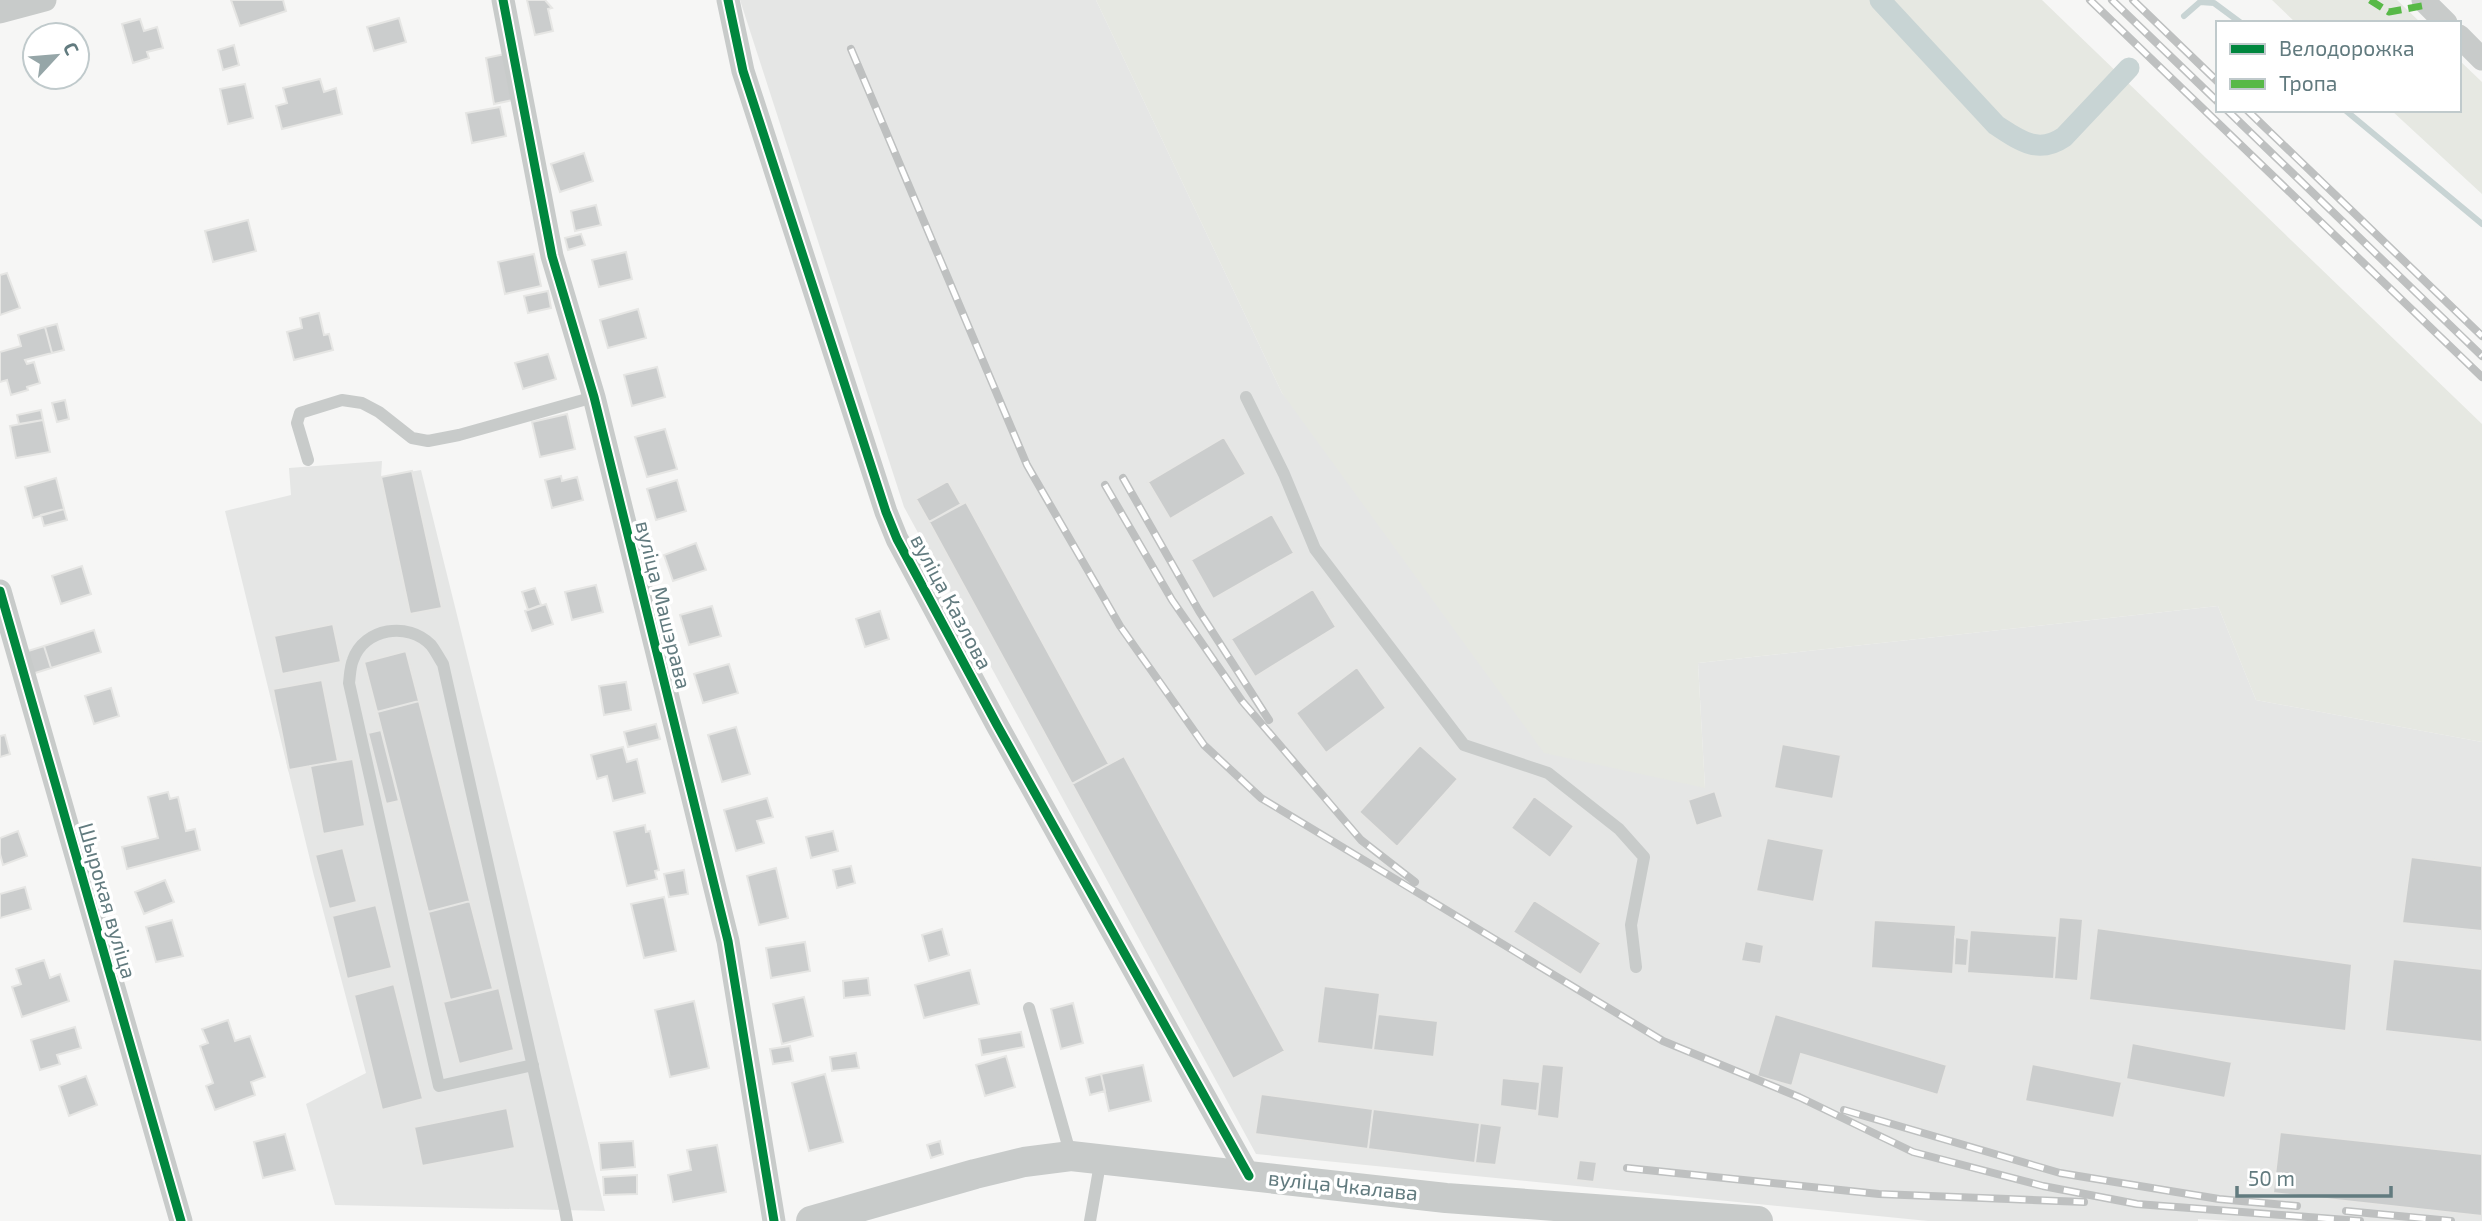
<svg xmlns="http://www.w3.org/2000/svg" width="2482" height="1221" viewBox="0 0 2482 1221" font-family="'Exo 2',sans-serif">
  <rect width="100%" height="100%" fill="#f6f6f5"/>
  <path fill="#e5e6e5" d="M 740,0 L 1096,0 L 1282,393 L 1705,788 L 1698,663 L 2218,606 L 2256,700 L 2482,742 L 2482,1221 L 2233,1221 L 2198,1219 L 2198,1221 L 1928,1221 L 1256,1154 L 904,507 Z
    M 382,461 L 381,477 L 421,470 L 605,1211 L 335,1205 L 306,1104 L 366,1073 L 314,876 L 225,511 L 291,495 L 289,468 Z"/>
  <path fill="#e6e8e2" d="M 1096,0 L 2042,0 L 2482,424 L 2482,742 L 2256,700 L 2218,606 L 1698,663 L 1705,788 L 1544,753 L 1282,393 Z
    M 2272,0 L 2397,0 L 2421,23 L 2296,23 Z
    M 2459,60 L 2482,82 L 2482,194 L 2391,110 L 2459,110 Z"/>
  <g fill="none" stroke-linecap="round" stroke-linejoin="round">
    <path stroke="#c8d4d4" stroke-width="6" d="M 2184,16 L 2200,2 L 2214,3 L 2241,23
      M 2345,110 L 2482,224"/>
    <path stroke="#c8d4d4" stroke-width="21" d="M 1880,0 L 1996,125 C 2019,140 2038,155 2064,137 L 2129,68"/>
  </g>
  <path fill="#cbcdcd" stroke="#e6e6e4" stroke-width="2" d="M 231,0 L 283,0 L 286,11 L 240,26 Z
    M 527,0 L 545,0 L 552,8 L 548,9 L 553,31 L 535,35 Z
    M 399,18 L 406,42 L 374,51 L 367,27 Z
    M 140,19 L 144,31 L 157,27 L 163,48 L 147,52 L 149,58 L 133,63 L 122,24 Z
    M 234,45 L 239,65 L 223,70 L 218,50 Z
    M 505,54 L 513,100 L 494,104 L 486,58 Z
    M 320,79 L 324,92 L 336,88 L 342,114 L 282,129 L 276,106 L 287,103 L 283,88 Z
    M 245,84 L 253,118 L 228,124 L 220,89 Z
    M 500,107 L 506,136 L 472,143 L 466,113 Z
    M 584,153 L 593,181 L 560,192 L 551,164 Z
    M 596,205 L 601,225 L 575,231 L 571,211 Z
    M 248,220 L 256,251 L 213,262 L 205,231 Z
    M 581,234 L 585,245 L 568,250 L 565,238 Z
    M 626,252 L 632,279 L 599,287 L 592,260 Z
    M 534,254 L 541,286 L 505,294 L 498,262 Z
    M 7,273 L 20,308 L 0,315 L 0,275 Z
    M 548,291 L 551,308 L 528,313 L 524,296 Z
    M 638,309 L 646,338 L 608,348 L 600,320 Z
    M 319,313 L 324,335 L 329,334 L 333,350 L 294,360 L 287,332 L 302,328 L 300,318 Z
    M 57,324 L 64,350 L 52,353 L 45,327 Z
    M 45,327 L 52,353 L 25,360 L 27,364 L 34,362 L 40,383 L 27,387 L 28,390 L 11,395 L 7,380 L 0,382 L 0,352 L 21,346 L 18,335 Z
    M 548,354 L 556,379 L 523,389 L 515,363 Z
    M 657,367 L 665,397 L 632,406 L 624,375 Z
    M 65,400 L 69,419 L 57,422 L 52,403 Z
    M 41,410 L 43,420 L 19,424 L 17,415 Z
    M 567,414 L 575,449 L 540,457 L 532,422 Z
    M 43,420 L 50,452 L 16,458 L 10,426 Z
    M 665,429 L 677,469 L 647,477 L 635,437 Z
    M 1224,437 L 1246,474 L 1170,519 L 1148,482 Z
    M 412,471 L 442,608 L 410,614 L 381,477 Z
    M 561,476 L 562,481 L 577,477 L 583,500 L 552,508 L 545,480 Z
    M 56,478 L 64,509 L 33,518 L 25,487 Z
    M 677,480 L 686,511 L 656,520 L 647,489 Z
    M 948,481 L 961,504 L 929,522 L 916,499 Z
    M 966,502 L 1109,764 L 1072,784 L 929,522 Z
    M 64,509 L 67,520 L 44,526 L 41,515 Z
    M 1272,514 L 1294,553 L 1213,599 L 1191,560 Z
    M 696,543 L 706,570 L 673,581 L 664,555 Z
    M 82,566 L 91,594 L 61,604 L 52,576 Z
    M 596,585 L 603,612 L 572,620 L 565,592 Z
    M 535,588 L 541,605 L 528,610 L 522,592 Z
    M 1313,589 L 1336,627 L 1255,677 L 1231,639 Z
    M 546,604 L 553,624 L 532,631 L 525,611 Z
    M 712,606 L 721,636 L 689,645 L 680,615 Z
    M 880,611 L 889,639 L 865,647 L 856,619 Z
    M 333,624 L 341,662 L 282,674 L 274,636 Z
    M 94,630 L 101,652 L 51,668 L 44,646 Z
    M 44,646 L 51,668 L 32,674 L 25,652 Z
    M 406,651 L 419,701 L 377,712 L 364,662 Z
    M 729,664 L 738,693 L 703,703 L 694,674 Z
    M 1357,667 L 1386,708 L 1326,753 L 1296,713 Z
    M 322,680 L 338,761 L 289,770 L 273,689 Z
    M 626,682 L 631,710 L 604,715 L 599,686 Z
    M 111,688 L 119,716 L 94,724 L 85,696 Z
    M 419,701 L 470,901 L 428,912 L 377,712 Z
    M 656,724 L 660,739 L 628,747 L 624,732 Z
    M 736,727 L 750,774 L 722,782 L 708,735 Z
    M 381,730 L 399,801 L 386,804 L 368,733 Z
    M 5,735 L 10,754 L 0,757 L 0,736 Z
    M 1782,744 L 1841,755 L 1833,799 L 1774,788 Z
    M 1420,745 L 1458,779 L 1397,847 L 1359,812 Z
    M 623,747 L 627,762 L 637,759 L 645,793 L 613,801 L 607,776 L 597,779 L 591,755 Z
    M 1124,756 L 1285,1051 L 1233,1079 L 1072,784 Z
    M 353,759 L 365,826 L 323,834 L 310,766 Z
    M 1715,791 L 1723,817 L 1696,826 L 1688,800 Z
    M 168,792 L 170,799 L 178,797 L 186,831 L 195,829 L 200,850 L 127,869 L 122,847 L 158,838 L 148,797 Z
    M 1534,796 L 1574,826 L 1550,858 L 1511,828 Z
    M 767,798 L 773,817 L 757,821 L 764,843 L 736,851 L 724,810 Z
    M 645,825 L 646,832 L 650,831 L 659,870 L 655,871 L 657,879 L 627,886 L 614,832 Z
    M 18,831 L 27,856 L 3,865 L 0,854 L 0,838 Z
    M 833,831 L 838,851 L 811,858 L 806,837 Z
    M 1767,838 L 1824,849 L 1814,902 L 1756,891 Z
    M 343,848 L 357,902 L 329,909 L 315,855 Z
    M 2411,857 L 2482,866 L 2482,931 L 2402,923 Z
    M 851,866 L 855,883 L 837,888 L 833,870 Z
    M 776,868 L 788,918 L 759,925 L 747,876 Z
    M 684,870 L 688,894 L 669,897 L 664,874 Z
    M 165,880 L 174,902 L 144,914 L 135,892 Z
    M 25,887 L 31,909 L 0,918 L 0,894 Z
    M 664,897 L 676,951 L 644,958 L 631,904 Z
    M 1534,900 L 1601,943 L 1581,975 L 1513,932 Z
    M 470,901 L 493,989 L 450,1000 L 428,912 Z
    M 376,905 L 392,968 L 347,979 L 332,916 Z
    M 2059,917 L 2083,919 L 2078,981 L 2054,979 Z
    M 172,920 L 183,956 L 156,962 L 146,927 Z
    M 1874,920 L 1956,925 L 1953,974 L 1871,968 Z
    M 2097,928 L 2352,964 L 2346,1031 L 2089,1000 Z
    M 942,929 L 949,955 L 929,961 L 922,935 Z
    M 1970,930 L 2057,936 L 2054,979 L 1967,973 Z
    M 1955,937 L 1969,939 L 1967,966 L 1954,965 Z
    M 1745,941 L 1764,945 L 1761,964 L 1741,961 Z
    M 805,942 L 810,971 L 771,978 L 766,948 Z
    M 2393,959 L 2482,969 L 2482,1042 L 2385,1031 Z
    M 44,960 L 50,978 L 60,974 L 69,1001 L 22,1017 L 12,987 L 21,984 L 16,969 Z
    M 970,970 L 979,1004 L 924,1018 L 915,985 Z
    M 868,978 L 870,995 L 844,998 L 843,981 Z
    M 394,984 L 423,1099 L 382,1110 L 354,995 Z
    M 1324,986 L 1380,993 L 1373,1050 L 1317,1043 Z
    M 499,988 L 514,1050 L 459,1064 L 443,1002 Z
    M 804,997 L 813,1036 L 782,1044 L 773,1004 Z
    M 694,1001 L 709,1068 L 670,1077 L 655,1010 Z
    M 1073,1003 L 1083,1043 L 1061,1049 L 1051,1009 Z
    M 1378,1014 L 1438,1021 L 1434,1057 L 1373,1050 Z
    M 1775,1014 L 1947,1065 L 1938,1095 L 1801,1054 L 1792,1086 L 1757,1076 Z
    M 228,1020 L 235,1041 L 250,1036 L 265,1077 L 251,1082 L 255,1095 L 215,1110 L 206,1086 L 213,1083 L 200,1046 L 208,1043 L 202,1029 Z
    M 75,1027 L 81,1048 L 57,1055 L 60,1064 L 40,1070 L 31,1040 Z
    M 1021,1032 L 1024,1047 L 982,1055 L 979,1039 Z
    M 2132,1043 L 2232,1062 L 2225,1098 L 2126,1079 Z
    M 790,1046 L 793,1061 L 773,1064 L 770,1049 Z
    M 856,1053 L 859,1068 L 832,1071 L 830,1057 Z
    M 1006,1056 L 1015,1087 L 985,1096 L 976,1065 Z
    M 1542,1064 L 1564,1066 L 1559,1119 L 1537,1116 Z
    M 2032,1064 L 2122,1082 L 2114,1118 L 2025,1101 Z
    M 1143,1065 L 1151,1101 L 1109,1111 L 1101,1074 Z
    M 825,1074 L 843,1142 L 809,1151 L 792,1083 Z
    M 1101,1074 L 1105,1091 L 1090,1095 L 1086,1078 Z
    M 86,1076 L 97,1105 L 69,1116 L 59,1086 Z
    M 1502,1078 L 1540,1082 L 1537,1111 L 1500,1106 Z
    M 1261,1094 L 1373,1109 L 1368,1149 L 1255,1134 Z
    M 507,1108 L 515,1148 L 422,1166 L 414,1127 Z
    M 1373,1109 L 1480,1123 L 1475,1163 L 1368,1149 Z
    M 1480,1123 L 1502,1126 L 1496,1165 L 1475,1163 Z
    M 2280,1132 L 2482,1154 L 2482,1216 L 2273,1193 Z
    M 285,1134 L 295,1170 L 263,1178 L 254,1142 Z
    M 633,1141 L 635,1167 L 601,1170 L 599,1143 Z
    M 940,1141 L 943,1154 L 931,1158 L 927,1145 Z
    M 717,1145 L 726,1192 L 673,1202 L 668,1175 L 691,1170 L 687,1150 Z
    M 1579,1160 L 1597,1162 L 1594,1182 L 1576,1180 Z
    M 637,1175 L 637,1194 L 604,1195 L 603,1177 Z"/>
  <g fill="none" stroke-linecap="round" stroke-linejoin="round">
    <path stroke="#c8cbca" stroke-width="12" d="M 1246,397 L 1284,474 L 1315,549 L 1464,745 L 1548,773 L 1619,829 L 1644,857 L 1631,925 L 1636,967
      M 308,460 L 297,423 L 300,413 L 342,400 L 362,403 L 379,412 L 412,438 L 428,441 L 459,435 L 594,397
      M 1029,1008 L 1071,1156
      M 533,1065 L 439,1086 L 349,683 C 350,676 350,667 353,660 C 364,628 408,621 431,645 C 435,650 439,658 443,664 L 565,1210 L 567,1221
      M 1090,1221 L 1101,1158"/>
    <path stroke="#c8cbca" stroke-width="23" d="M 503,0 L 552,256 L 594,397 L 728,941 L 774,1221
      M 728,0 L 743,71 L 886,512 L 897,539 L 997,725 L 1249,1176
      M 2423,0 L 2446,23
      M 0,12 L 45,0
      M 2459,36 L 2482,59
      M 0,591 L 181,1221"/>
    <path stroke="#c8cbca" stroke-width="30" d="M 811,1221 L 975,1174 L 1024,1162 L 1071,1156 L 1446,1198 L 1758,1221"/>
    <g stroke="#bec0c0" stroke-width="8">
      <path id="rail" d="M 2090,0 L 2482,377
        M 2112,0 L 2218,102
        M 2133,0 L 2218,82
        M 851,49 L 1027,465 L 1120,626 L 1204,745 L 1261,798 L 1663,1041 L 1799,1097 L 1913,1152 L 2043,1186 L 2137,1204 L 2360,1221
        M 2227,110 L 2482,356
        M 2247,110 L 2482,336
        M 1123,478 L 1199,611 L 1269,720
        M 1105,485 L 1172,600 L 1242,701 L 1361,840 L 1415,882
        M 1844,1110 L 2060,1173 L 2219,1199 L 2297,1206
        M 1627,1168 L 1879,1194 L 2084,1202
        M 2346,1211 L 2451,1221"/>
    </g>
    <use href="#rail" stroke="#fff" stroke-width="5" stroke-dasharray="16" stroke-linecap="butt"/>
    <path stroke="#58b947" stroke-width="7" stroke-dasharray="14 7" stroke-linecap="butt" d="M 2370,0 L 2389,12 L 2427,5"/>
    <g stroke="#fff" stroke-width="13">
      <path id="cycleway" d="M 503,0 L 552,256 L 594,397 L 728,941 L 774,1221
        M 728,0 L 743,71 L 886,512 L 897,539 L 997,725 L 1249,1176
        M 0,591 L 181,1221"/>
    </g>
    <use href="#cycleway" stroke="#00873e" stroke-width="9"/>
  </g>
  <g text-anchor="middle" stroke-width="7" stroke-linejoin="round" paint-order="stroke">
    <g font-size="21" fill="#627b7f" stroke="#fff">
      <text transform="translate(951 602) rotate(62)" y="7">вуліца Казлова</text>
      <text transform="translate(663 605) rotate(76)" y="7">вуліца Машэрава</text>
      <text transform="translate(107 901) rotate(74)" y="7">Шырокая вуліца</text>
      <text transform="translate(1343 1186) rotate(6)" y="7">вуліца Чкалава</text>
    </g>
  </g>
  <rect x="2216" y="21" width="245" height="91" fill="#ffffff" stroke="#c0cacc" stroke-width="2"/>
  <rect x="2230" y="44" width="35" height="10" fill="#00873e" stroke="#c0cacc" stroke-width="2"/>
  <text x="2279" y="56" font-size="21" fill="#627b7f">Велодорожка</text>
  <rect x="2230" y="79" width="35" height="10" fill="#58b947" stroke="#c0cacc" stroke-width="2"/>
  <text x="2279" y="91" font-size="21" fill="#627b7f">Тропа</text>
  <g transform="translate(56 56) rotate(64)"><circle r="33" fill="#ffffff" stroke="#c0cacc" stroke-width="2"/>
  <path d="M0-5L12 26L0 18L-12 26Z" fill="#96a6a8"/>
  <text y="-10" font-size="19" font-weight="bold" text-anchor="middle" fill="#627b7f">С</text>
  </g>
  <path d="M2237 1186v10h154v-10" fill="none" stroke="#627b7f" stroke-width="3.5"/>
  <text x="2248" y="1186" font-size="21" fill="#627b7f" stroke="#ffffff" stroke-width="5" paint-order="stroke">50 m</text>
</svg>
